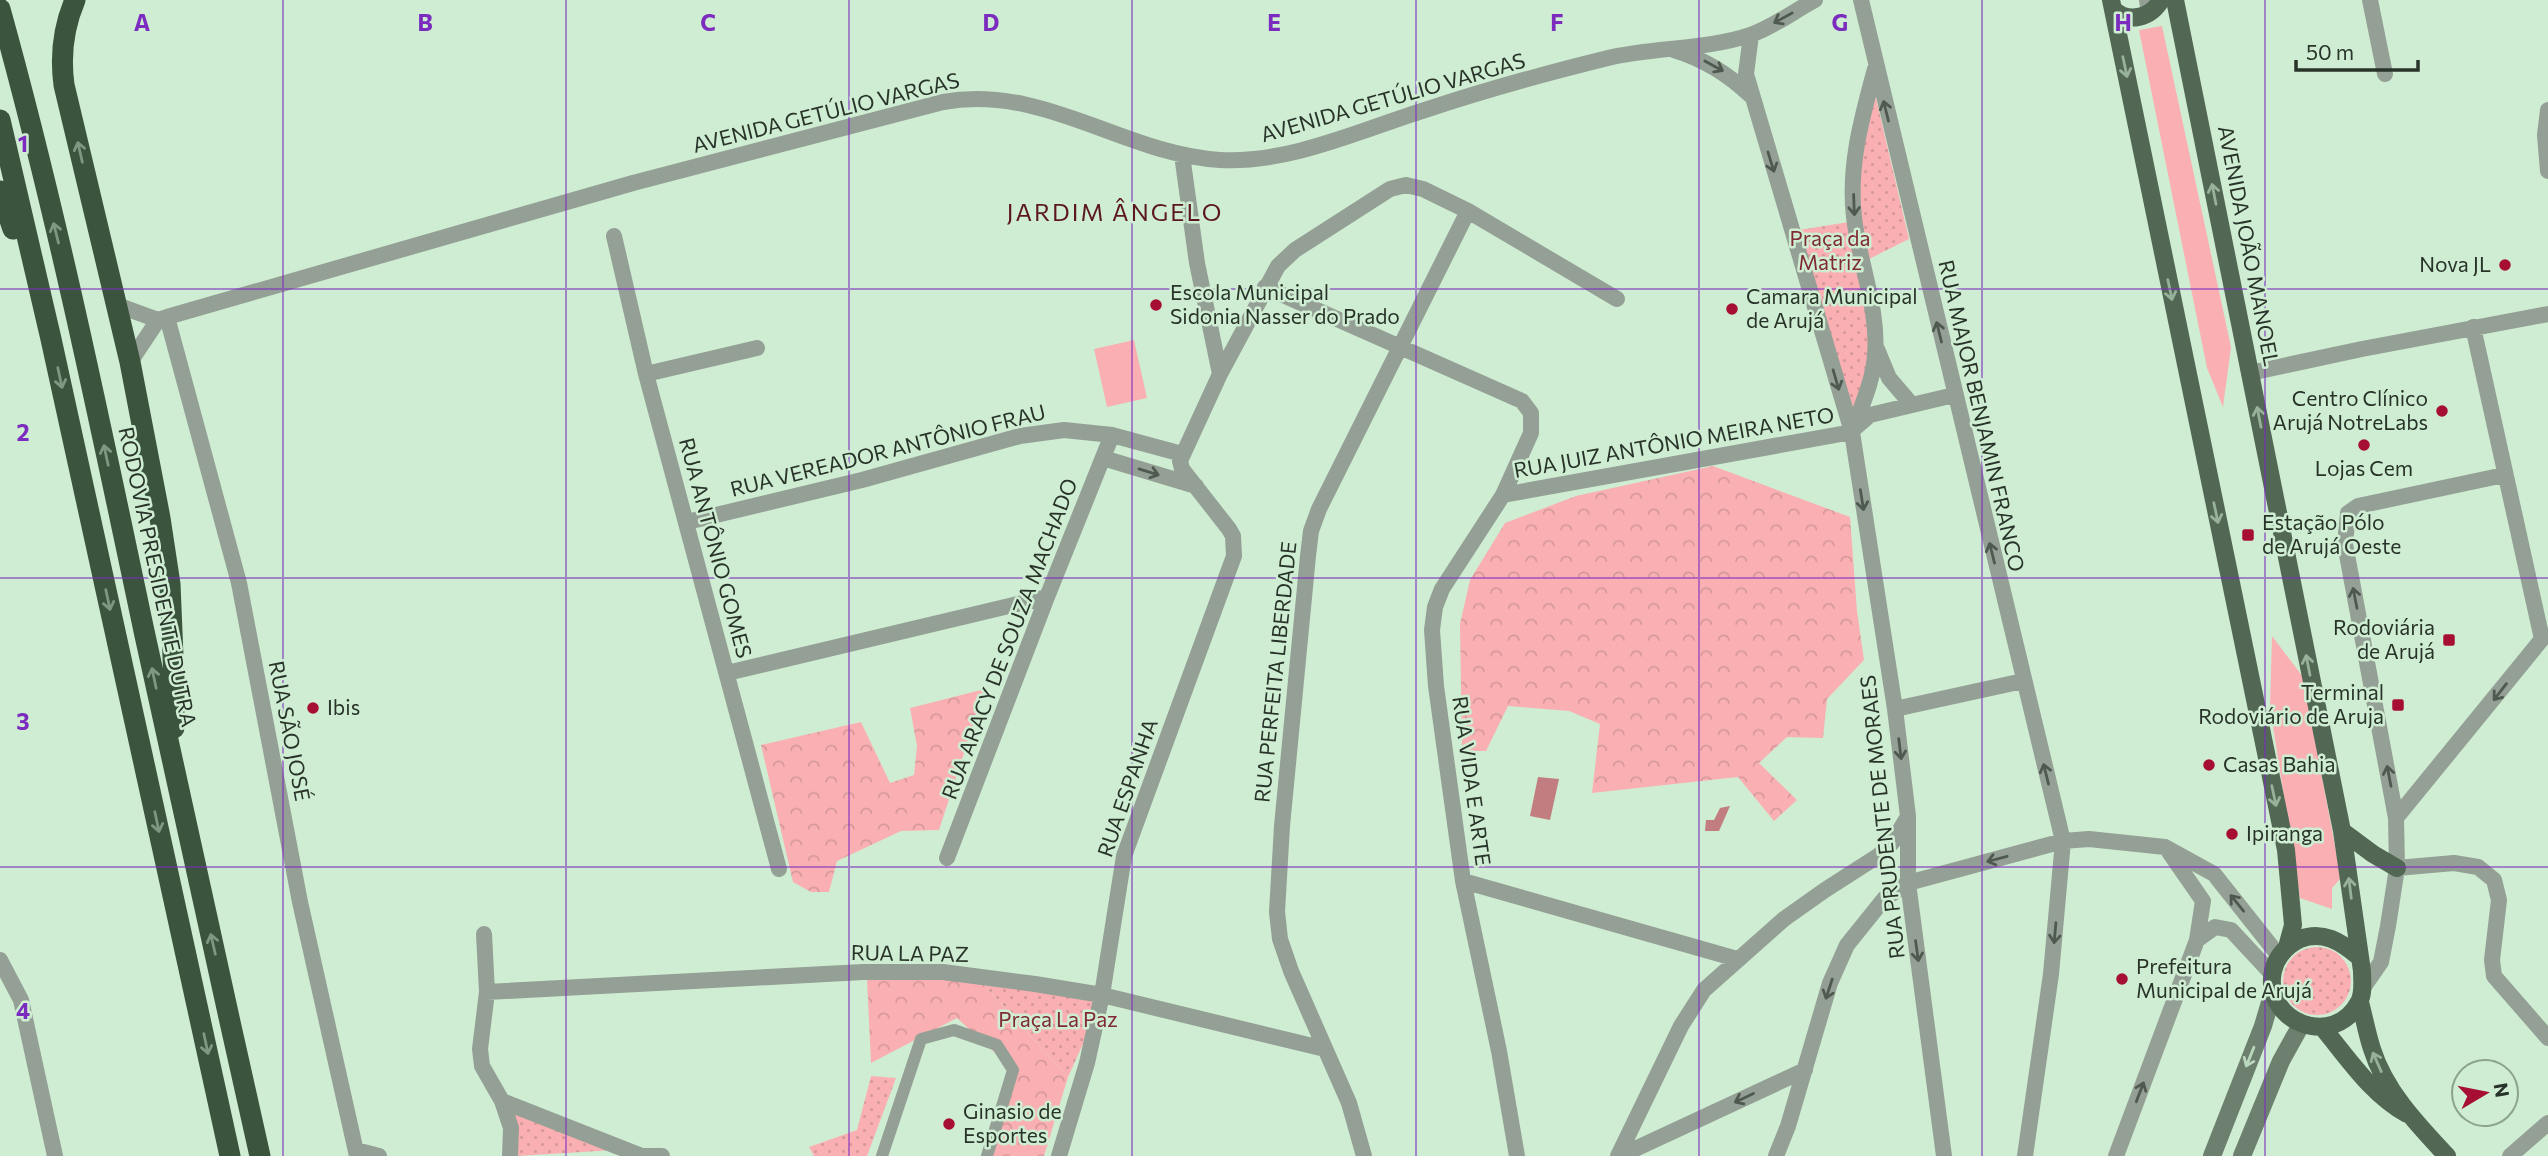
<svg xmlns="http://www.w3.org/2000/svg" width="2548" height="1156" viewBox="0 0 2548 1156" font-family="Commissioner,sans-serif">
  <defs>
    <pattern id="forest-crowns" width="20" height="18" patternUnits="userSpaceOnUse" patternTransform="scale(1.75)"><rect width="20" height="18" fill="#fab0b3"/><path d="M2 6a3 3 0 1 1 6 0M12 15a3 3 0 1 1 6 0" fill="none" stroke="#d6989a"/></pattern>
    <pattern id="park-dots" width="8" height="8" patternUnits="userSpaceOnUse" patternTransform="scale(1.75)"><rect width="8" height="8" fill="#fab0b3"/><path d="M2 2h.1M6 6h.1" fill="none" stroke="#d6989a" stroke-width="1.8" stroke-linecap="round"/></pattern>
  </defs>
  <rect width="100%" height="100%" fill="#cfedd2"/>
  <path fill="#fab0b3" d="M 2162,26 L 2231,347 L 2223,407 L 2207,368 L 2139,30 Z
    M 1134,340 L 1147,398 L 1107,407 L 1094,349 Z
    M 2272,636 L 2303,677 L 2341,878 L 2332,888 L 2332,909 L 2300,898 L 2270,707 Z"/>
  <path fill="url(#forest-crowns)" d="M 1713,466 L 1850,517 L 1857,611 L 1864,660 L 1827,699 L 1823,738 L 1787,737 L 1759,763 L 1797,800 L 1774,821 L 1738,777 L 1592,793 L 1600,724 L 1569,711 L 1508,706 L 1486,751 L 1462,751 L 1460,624 L 1470,580 L 1505,523 L 1576,496 Z
    M 985,689 L 939,830 L 901,831 L 837,861 L 829,892 L 811,892 L 793,882 L 761,745 L 861,722 L 890,783 L 914,775 L 917,746 L 910,708 Z
    M 948,975 L 981,982 L 1068,1077 L 1044,1156 L 990,1156 L 1017,1073 L 957,1018 L 871,1063 L 867,979 Z"/>
  <path fill="url(#park-dots)" d="M 1875,94 L 1909,239 L 1867,260 L 1856,185 Z
    M 1849,222 C 1857,265 1873,313 1869,357 C 1867,377 1859,396 1852,414 L 1799,230 Z
    M2283 981a34 34 0 1 1 68 0a34 34 0 1 1-68 0Z
    M 981,982 L 1097,991 L 1087,1035 L 1068,1077 Z
    M 871,1076 L 896,1078 L 867,1156 L 814,1156 L 809,1147 L 857,1130 Z
    M 515,1114 L 614,1150 L 517,1156 Z"/>
  <path fill="#c27d80" d="M 1538,777 L 1559,779 L 1550,820 L 1530,816 Z
    M 1730,806 L 1719,831 L 1705,831 L 1706,820 L 1714,820 L 1720,808 Z"/>
  <g fill="none" stroke-linecap="round" stroke-linejoin="round">
    <path stroke="#94a095" stroke-width="12" d="M 2145,0 L 2147,15
      M 882,1156 L 921,1039 L 954,1030 L 997,1045 L 1013,1070 L 987,1156"/>
    <path stroke="#94a095" stroke-width="16" d="M 1861,0 L 2063,841 L 2051,974 L 2025,1156
      M 2370,0 L 2385,74
      M 1751,35 L 1746,74 L 1852,432 L 1895,709 L 1908,816 L 1908,883 L 1944,1156
      M 1674,50 C 1704,59 1727,73 1750,95
      M 2548,110 L 2545,135 L 2548,171
      M 1182,155 L 1197,263 L 1220,374
      M 614,236 L 646,374 L 779,869
      M 1265,287 L 1522,401 L 1531,413 L 1531,433 L 1503,495 L 1442,589 L 1435,607 L 1432,630 L 1436,686 L 1463,881 L 1499,1051 L 1517,1156
      M 117,305 L 158,320
      M 167,317 L 239,583 L 300,902 L 357,1156
      M 1877,349 L 1889,378 L 1912,405
      M 130,362 L 158,320 L 167,317 L 633,183 L 943,102 C 1045,84 1123,154 1220,160 C 1288,164 1361,130 1425,110 C 1485,90 1547,73 1608,58 C 1654,47 1705,50 1750,35 C 1772,28 1794,11 1815,0
      M 2250,373 L 2362,349 L 2548,314
      M 646,374 L 757,348
      M 1855,428 L 1870,415 L 1954,395
      M 1852,432 C 1861,407 1873,382 1875,355 C 1879,309 1859,263 1854,217 C 1848,166 1862,117 1875,69
      M 1103,458 L 1196,486
      M 1503,495 L 1852,432
      M 687,522 L 862,480 L 1020,436 L 1064,430 L 1112,435 L 1182,454
      M 727,673 L 1047,597
      M 1895,709 L 2023,681
      M 2396,818 L 2542,639 L 2473,327
      M 947,858 L 1047,597 L 1112,435
      M 2397,868 L 2454,863 L 2478,867 L 2494,880 L 2499,900 L 2492,960 L 2494,976 L 2548,1038
      M 1463,881 L 1737,959
      M 484,934 L 487,992 L 480,1049 L 482,1066 L 502,1101 L 639,1155
      M 2197,940 L 2215,927 L 2231,930 L 2272,974
      M 0,960 L 21,1000 L 55,1156
      M 2363,988 L 2381,962 L 2388,926 L 2397,868 L 2396,818 L 2345,544 L 2348,513 L 2358,506 L 2504,475
      M 487,992 L 863,972 L 943,972 L 1035,984 L 1102,995 L 1325,1049
      M 502,1101 L 511,1128 L 510,1156
      M 356,1150 L 379,1156
      M 628,1156 L 662,1156
      M 1059,1156 L 1087,1063 L 1102,995 L 1124,856 L 1234,556 L 1233,536 L 1229,529 L 1182,469 L 1180,461 L 1220,374 L 1278,266 L 1295,250 L 1390,189 L 1406,185 L 1423,189 L 1468,211 L 1617,299
      M 1364,1156 L 1349,1103 L 1291,971 L 1280,939 L 1277,912 L 1282,826 L 1308,556 L 1311,531 L 1319,509 L 1468,211
      M 1618,1156 L 1681,1026 L 1704,990 L 1784,919 L 1825,890 L 1878,856 L 1892,843 L 1907,818
      M 1620,1156 L 1805,1070
      M 1776,1156 L 1788,1126 L 1830,983 L 1847,945 L 1884,899 L 1908,883 L 2063,841 L 2089,839 L 2165,847 L 2214,874 L 2279,956
      M 2116,1156 L 2197,940 L 2203,901 L 2169,852
      M 2510,1156 L 2548,1123"/>
    <path stroke="#6d806f" stroke-width="18" d="M 2212,1156 L 2263,1026 L 2273,992
      M 2242,1156 L 2281,1061 L 2301,1025"/>
    <path stroke="#526855" stroke-width="18" d="M 2111,0 L 2286,850 L 2293,925 L 2287,947
      M 2175,0 L 2342,831 L 2362,971 C 2362,981 2364,993 2359,1002 C 2334,1050 2262,1022 2273,971 C 2276,957 2287,945 2300,939 C 2323,930 2341,942 2358,956
      M 2113,9 C 2128,24 2151,18 2161,0
      M 2342,831 L 2373,854 L 2397,868
      M 2360,1002 C 2364,1017 2367,1034 2372,1049 C 2385,1091 2418,1125 2447,1156
      M 2322,1027 C 2348,1058 2371,1094 2407,1114"/>
    <path stroke="#3a543e" stroke-width="21" d="M 75,0 C 63,28 60,55 64,85 L 130,362 L 160,518 L 170,584 L 174,680 L 174,728
      M 0,9 C 57,214 100,423 144,631 C 181,806 221,981 260,1156
      M 0,120 L 51,339 L 230,1156
      M 0,191 L 13,229"/>
  </g>
  <defs><path id="oneway-shaft" d="M-6 0H5M1.5-3L5.5 0L1.5 3" fill="none" stroke-width="1.6" stroke-linecap="round" stroke-linejoin="round" transform="scale(1.75)"/></defs>
  <g stroke="#4e594f">
    <use href="#oneway-shaft" transform="translate(1783 18) rotate(151)"/>
    <use href="#oneway-shaft" transform="translate(1714 66) rotate(29)"/>
    <use href="#oneway-shaft" transform="translate(1886 111) rotate(-104)"/>
    <use href="#oneway-shaft" transform="translate(1771 162) rotate(73)"/>
    <use href="#oneway-shaft" transform="translate(1854 205) rotate(88)"/>
    <use href="#oneway-shaft" transform="translate(1939 332) rotate(-104)"/>
    <use href="#oneway-shaft" transform="translate(1836 380) rotate(74)"/>
    <use href="#oneway-shaft" transform="translate(1149 472) rotate(17)"/>
    <use href="#oneway-shaft" transform="translate(1862 500) rotate(81)"/>
    <use href="#oneway-shaft" transform="translate(1992 553) rotate(-104)"/>
    <use href="#oneway-shaft" transform="translate(2355 598) rotate(-101)"/>
    <use href="#oneway-shaft" transform="translate(2500 692) rotate(128)"/>
    <use href="#oneway-shaft" transform="translate(1900 749) rotate(83)"/>
    <use href="#oneway-shaft" transform="translate(2046 774) rotate(-104)"/>
    <use href="#oneway-shaft" transform="translate(2389 776) rotate(-101)"/>
    <use href="#oneway-shaft" transform="translate(1997 859) rotate(165)"/>
    <use href="#oneway-shaft" transform="translate(2237 903) rotate(-129)"/>
    <use href="#oneway-shaft" transform="translate(2055 933) rotate(95)"/>
    <use href="#oneway-shaft" transform="translate(1917 951) rotate(82)"/>
    <use href="#oneway-shaft" transform="translate(1829 989) rotate(108)"/>
    <use href="#oneway-shaft" transform="translate(2140 1092) rotate(-69)"/>
    <use href="#oneway-shaft" transform="translate(1744 1098) rotate(155)"/>
  </g>
  <g stroke="#97b19a">
    <use href="#oneway-shaft" transform="translate(2125 67) rotate(78)"/>
    <use href="#oneway-shaft" transform="translate(2214 194) rotate(-101)"/>
    <use href="#oneway-shaft" transform="translate(2170 290) rotate(78)"/>
    <use href="#oneway-shaft" transform="translate(2259 417) rotate(-101)"/>
    <use href="#oneway-shaft" transform="translate(2216 513) rotate(78)"/>
    <use href="#oneway-shaft" transform="translate(2308 665) rotate(-101)"/>
    <use href="#oneway-shaft" transform="translate(2274 796) rotate(78)"/>
    <use href="#oneway-shaft" transform="translate(2350 888) rotate(-97)"/>
    <use href="#oneway-shaft" transform="translate(2377 1062) rotate(-114)"/>
  </g>
  <g stroke="#7d9981">
    <use href="#oneway-shaft" transform="translate(80 152) rotate(-103)"/>
    <use href="#oneway-shaft" transform="translate(56 233) rotate(-104)"/>
    <use href="#oneway-shaft" transform="translate(60 378) rotate(78)"/>
    <use href="#oneway-shaft" transform="translate(106 455) rotate(-102)"/>
    <use href="#oneway-shaft" transform="translate(108 600) rotate(78)"/>
    <use href="#oneway-shaft" transform="translate(154 678) rotate(-102)"/>
    <use href="#oneway-shaft" transform="translate(157 822) rotate(78)"/>
    <use href="#oneway-shaft" transform="translate(213 944) rotate(-103)"/>
    <use href="#oneway-shaft" transform="translate(206 1044) rotate(78)"/>
  </g>
  <use stroke="#bbd7be" href="#oneway-shaft" transform="translate(2250 1057) rotate(112)"/>
  <path fill="none" stroke="#7b2cbf" stroke-width="2" stroke-opacity="0.55" d="M 283,0 L 283,1156M 566,0 L 566,1156M 849,0 L 849,1156M 1132,0 L 1132,1156M 1416,0 L 1416,1156M 1699,0 L 1699,1156M 1982,0 L 1982,1156M 2265,0 L 2265,1156M 0,289 L 2548,289M 0,578 L 2548,578M 0,867 L 2548,867"/>
  <g fill="#a70e34" stroke="#cfedd2" stroke-width="2.5">
    <circle cx="2505" cy="265" r="7"/>
    <circle cx="1156" cy="305" r="7"/>
    <circle cx="1732" cy="309" r="7"/>
    <circle cx="2442" cy="411" r="7"/>
    <circle cx="2364" cy="445" r="7"/>
    <rect x="2241" y="528" width="14" height="14" rx="3.5"/>
    <rect x="2442" y="633" width="14" height="14" rx="3.5"/>
    <rect x="2391" y="698" width="14" height="14" rx="3.5"/>
    <circle cx="313" cy="708" r="7"/>
    <circle cx="2209" cy="765" r="7"/>
    <circle cx="2232" cy="834" r="7"/>
    <circle cx="2122" cy="979" r="7"/>
    <circle cx="949" cy="1124" r="7"/>
  </g>
  <g text-anchor="middle" stroke-width="5" stroke-linejoin="round" paint-order="stroke">
    <g font-size="21" fill="#283329" stroke="#cfedd2">
      <text transform="translate(1393 98) rotate(-16)" y="7">AVENIDA GETÚLIO VARGAS</text>
      <text transform="translate(826 113) rotate(-14)" y="7">AVENIDA GETÚLIO VARGAS</text>
      <text transform="translate(2248 246) rotate(79)" y="7">AVENIDA JOÃO MANOEL</text>
      <text transform="translate(1981 416) rotate(77)" y="7">RUA MAJOR BENJAMIN FRANCO</text>
      <text transform="translate(1674 443) rotate(-10)" y="7">RUA JUIZ ANTÔNIO MEIRA NETO</text>
      <text transform="translate(888 451) rotate(-14)" y="7">RUA VEREADOR ANTÔNIO FRAU</text>
      <text transform="translate(715 548) rotate(75)" y="7">RUA ANTÔNIO GOMES</text>
      <text transform="translate(157 577) rotate(78)" y="7">RODOVIA PRESIDENTE DUTRA</text>
      <text transform="translate(1010 639) rotate(-69)" y="7">RUA ARACY DE SOUZA MACHADO</text>
      <text transform="translate(1276 672) rotate(-84)" y="7">RUA PERFEITA LIBERDADE</text>
      <text transform="translate(289 731) rotate(79)" y="7">RUA SÃO JOSÉ</text>
      <text transform="translate(1471 781) rotate(82)" y="7">RUA VIDA E ARTE</text>
      <text transform="translate(1128 788) rotate(-71)" y="7">RUA ESPANHA</text>
      <text transform="translate(1883 817) rotate(-96)" y="7">RUA PRUDENTE DE MORAES</text>
      <text transform="translate(910 954) rotate(1)" y="7">RUA LA PAZ</text>
    </g>
    <g font-size="21" fill="#7f2a34" stroke="#cfedd2">
      <text x="1830" y="246">Praça da<tspan x="1830" dy="24">Matriz</tspan></text>
      <text x="1058" y="1027">Praça La Paz</text>
    </g>
    <g font-size="21" fill="#283329" stroke="#cfedd2" text-anchor="start">
      <text x="2491" y="272" text-anchor="end">Nova JL</text>
      <text x="1170" y="300">Escola Municipal<tspan x="1170" dy="24">Sidonia Nasser do Prado</tspan></text>
      <text x="1746" y="304">Camara Municipal<tspan x="1746" dy="24">de Arujá</tspan></text>
      <text x="2428" y="406" text-anchor="end">Centro Clínico<tspan x="2428" dy="24">Arujá NotreLabs</tspan></text>
      <text x="2364" y="476" text-anchor="middle">Lojas Cem</text>
      <text x="2262" y="530">Estação Pólo<tspan x="2262" dy="24">de Arujá Oeste</tspan></text>
      <text x="2435" y="635" text-anchor="end">Rodoviária<tspan x="2435" dy="24">de Arujá</tspan></text>
      <text x="2384" y="700" text-anchor="end">Terminal<tspan x="2384" dy="24">Rodoviário de Aruja</tspan></text>
      <text x="327" y="715">Ibis</text>
      <text x="2223" y="772">Casas Bahia</text>
      <text x="2246" y="841">Ipiranga</text>
      <text x="2136" y="974">Prefeitura<tspan x="2136" dy="24">Municipal de Arujá</tspan></text>
      <text x="963" y="1119">Ginasio de<tspan x="963" dy="24">Esportes</tspan></text>
    </g>
    <g font-size="24" letter-spacing="2" fill="#5b1620" stroke="#cfedd2">
      <text x="1115" y="221">JARDIM ÂNGELO</text>
    </g>
  </g>
  <g font-size="23" text-anchor="middle" font-weight="bold" fill="#7b2cbf" stroke="#cfedd2" stroke-width="5" stroke-linejoin="round" paint-order="stroke">
    <text x="142" y="31">A</text>
    <text x="425" y="31">B</text>
    <text x="708" y="31">C</text>
    <text x="991" y="31">D</text>
    <text x="1274" y="31">E</text>
    <text x="1557" y="31">F</text>
    <text x="1840" y="31">G</text>
    <text x="2123" y="31">H</text>
    <text x="23" y="152">1</text>
    <text x="23" y="441">2</text>
    <text x="23" y="730">3</text>
    <text x="23" y="1019">4</text>
  </g>
  <g transform="translate(2485 1093) rotate(80)"><circle r="33" fill="#cfedd2" stroke="#8ca38e" stroke-width="2"/>
  <path d="M0-5L12 26L0 18L-12 26Z" fill="#a70e34"/>
  <text y="-10" font-size="19" font-weight="bold" text-anchor="middle" fill="#283329">N</text>
  </g>
  <path d="M2296 60v10h122v-10" fill="none" stroke="#283329" stroke-width="3.5"/>
  <text x="2306" y="60" font-size="21" fill="#283329" stroke="#cfedd2" stroke-width="5" paint-order="stroke">50 m</text>
</svg>
